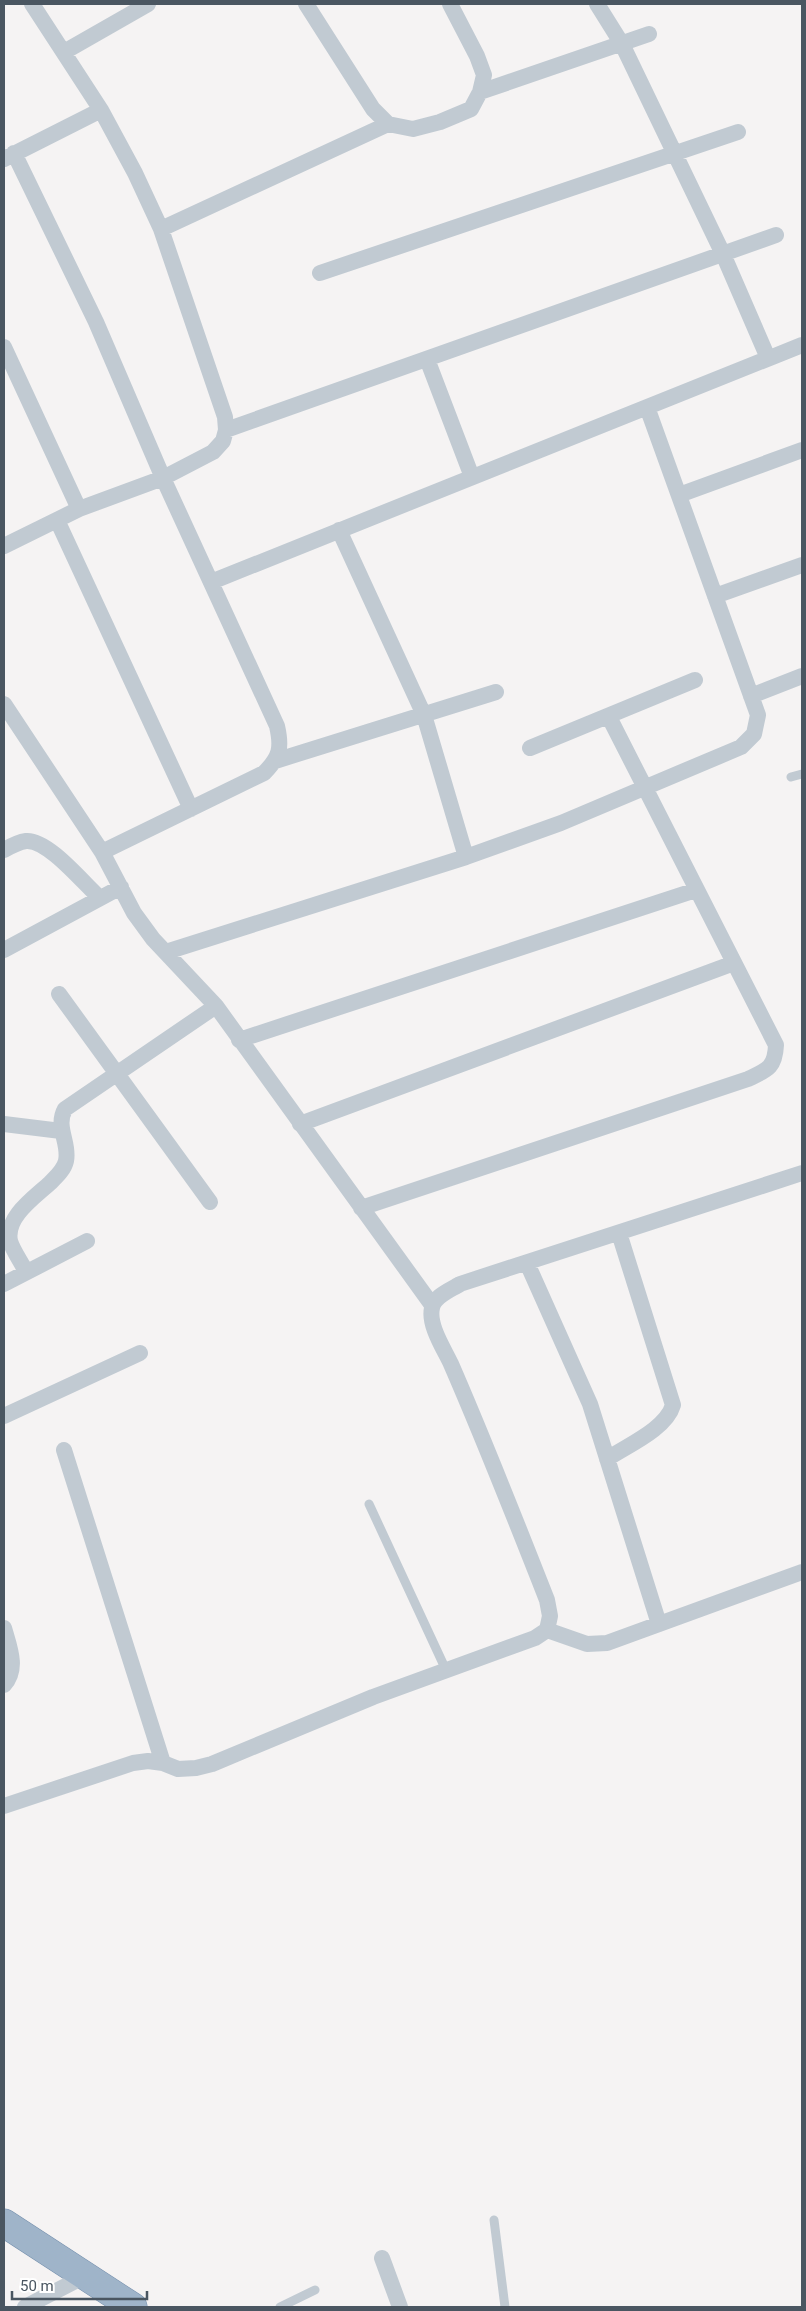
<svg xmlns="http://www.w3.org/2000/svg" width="806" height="2311" viewBox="0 0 806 2311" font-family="Roboto,sans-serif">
  <rect width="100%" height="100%" fill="#f5f3f3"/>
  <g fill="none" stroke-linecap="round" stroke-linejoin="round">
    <g stroke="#7690ad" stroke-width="29">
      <path id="trunk" d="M 4,2223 L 133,2307"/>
    </g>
    <path stroke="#c1cad2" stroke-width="9" d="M 791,777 L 802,774
      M 369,1504 L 446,1670
      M 494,2220 L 505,2307
      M 280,2307 L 315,2290"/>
    <path stroke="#c1cad2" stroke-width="16" d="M 306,4 L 373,109 L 388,124 L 413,129 L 440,122 L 471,109 L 480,92 L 484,75 L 477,56 L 450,4
      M 597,4 L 622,44 L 723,254 L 768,358
      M 64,52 L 148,4
      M 480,92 L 649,34
      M 14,153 L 96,322 L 163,478 L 277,726 C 282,748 280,757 264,773 L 102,852
      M 4,159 L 101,110
      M 161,229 L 388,124
      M 320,273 L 738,132
      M 4,347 L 79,509
      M 427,359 L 472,477
      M 226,430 L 776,235
      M 679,495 L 802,450
      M 57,520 L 191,809
      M 339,530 L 424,715 L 466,857
      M 4,546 L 79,509 L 163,478 L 213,452 L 223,441 L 226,430 L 225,417 L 161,229 L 135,173 L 101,110 L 32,4
      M 211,582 L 802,345
      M 715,596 L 802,565
      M 751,696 L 802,676
      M 4,704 L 102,852 L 134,913 L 153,939 L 216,1006 L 432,1305
      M 530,748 L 695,680
      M 275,761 L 496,692
      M 4,850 C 11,846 18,842 26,841 C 48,839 84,884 100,898
      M 4,950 L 121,887
      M 166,952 L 466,857 L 561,823 L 741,747 L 754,734 L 758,715 L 647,407
      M 59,994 L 210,1202
      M 239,1040 L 696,890
      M 4,1124 L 61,1131
      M 300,1124 L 734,963
      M 361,1208 L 748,1079 C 767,1070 775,1068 776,1045 L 609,717
      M 527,1263 L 590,1404 L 659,1624
      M 26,1272 C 22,1263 13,1251 10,1241 C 5,1217 35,1197 50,1183 C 56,1177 64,1170 66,1161 C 70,1143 55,1127 65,1109 L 216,1006
      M 4,1284 L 87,1241
      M 4,1416 L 140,1353
      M 64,1450 L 163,1763
      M 607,1459 C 628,1445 666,1429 673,1405 L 619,1233
      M 4,1628 C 9,1646 19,1669 4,1685
      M 547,1630 L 587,1644 L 607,1643 L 802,1572
      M 4,1806 L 133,1763 L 148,1761 L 163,1763 L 178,1769 L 196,1768 L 212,1764 L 373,1697 L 535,1638 L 547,1630 L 550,1616 L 547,1600 C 516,1521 485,1442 451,1364 C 444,1349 428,1325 432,1308 C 434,1296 451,1290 460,1284 L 802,1173
      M 382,2258 L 400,2307
      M 25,2307 L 85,2276"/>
    <use href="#trunk" stroke="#9fb4c9" stroke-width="28"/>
  </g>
  <rect width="806" height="2311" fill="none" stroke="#4a5661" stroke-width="10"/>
  <path d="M12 2291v8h135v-8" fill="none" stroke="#4a5661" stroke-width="2.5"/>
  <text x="20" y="2291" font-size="15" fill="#4a5661" stroke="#ffffff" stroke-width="4" paint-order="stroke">50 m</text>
</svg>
